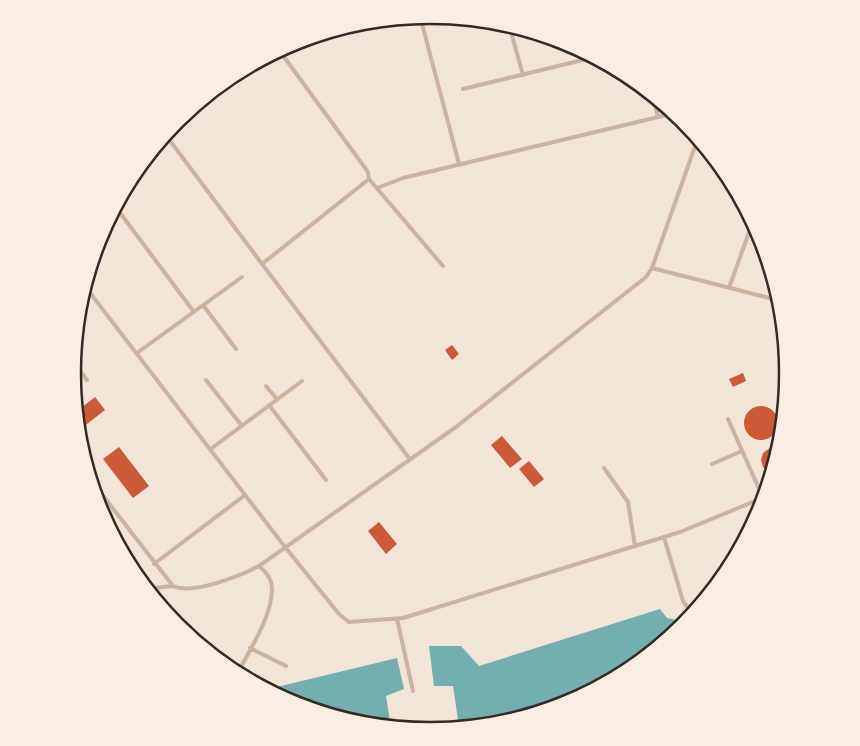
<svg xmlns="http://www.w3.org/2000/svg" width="860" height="746" viewBox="0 0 860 746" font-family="Lato,sans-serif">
  <rect width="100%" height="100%" fill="#f2e4d6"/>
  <path fill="#74afb0" d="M 660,609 L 667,618 L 687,622 C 678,633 665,641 655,649 C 585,706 493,737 403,728 L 458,720 L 453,686 L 434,686 L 429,646 L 461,646 L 479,666 Z
    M 397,658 L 404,689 L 386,696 L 391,727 C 345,723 302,709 262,687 L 281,686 Z"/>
  <path fill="#cc5a39" d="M 452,345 L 459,354 L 452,360 L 445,350 Z
    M 743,373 L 746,381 L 733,387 L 729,379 Z
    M 95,397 L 105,410 L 78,431 L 76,412 Z
    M744 423a17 17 0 1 1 34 0a17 17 0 1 1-34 0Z
    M 502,436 L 522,459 L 510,468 L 491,445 Z
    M 775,444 L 781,444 L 771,475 L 763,467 L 761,460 L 763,453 Z
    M 119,447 L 149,486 L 133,498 L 103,459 Z
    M 529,461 L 544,479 L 534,487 L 519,469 Z
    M 379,522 L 397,544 L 386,554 L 368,531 Z"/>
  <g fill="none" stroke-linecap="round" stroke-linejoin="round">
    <path stroke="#cab3a2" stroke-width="4" d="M 420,16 L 459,164
      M 509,25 L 523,75
      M 279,50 L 368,172 L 369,179 L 262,264 L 409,458
      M 463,89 L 595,57
      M 653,95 L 658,117
      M 165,134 L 262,264
      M 369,179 L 443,266
      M 377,188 L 403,178 L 675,113
      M 115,206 L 194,312
      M 652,268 L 781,301
      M 84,285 L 285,547 L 339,614 L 349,622 L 403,618 L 680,532 L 765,497
      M 729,288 L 753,221
      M 203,305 L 236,349
      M 137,353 L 242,277
      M 73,362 L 87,380
      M 206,380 L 242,426
      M 266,386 L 277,399
      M 269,405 L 326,480
      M 728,419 L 764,500
      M 212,448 L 302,381
      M 712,464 L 742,451
      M 604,468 L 628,502 L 635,546
      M 90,479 L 173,586 C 193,595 240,576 259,566 L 456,427 L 646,277 L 652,268 L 698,138
      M 664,537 L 683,601 L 693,615
      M 154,564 L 245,495
      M 146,589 L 173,586
      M 397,619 L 413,691
      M 250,648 L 286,666
      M 237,674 C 249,651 273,615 272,588 C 272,579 265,571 259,566"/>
  </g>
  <path d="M0 0H860V746H0ZM81 373a349 349 0 1 1 698 0a349 349 0 1 1-698 0Z" fill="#faeee2" fill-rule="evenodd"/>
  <path fill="none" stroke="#342925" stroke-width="2.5" d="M81 373a349 349 0 1 1 698 0a349 349 0 1 1-698 0Z"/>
</svg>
